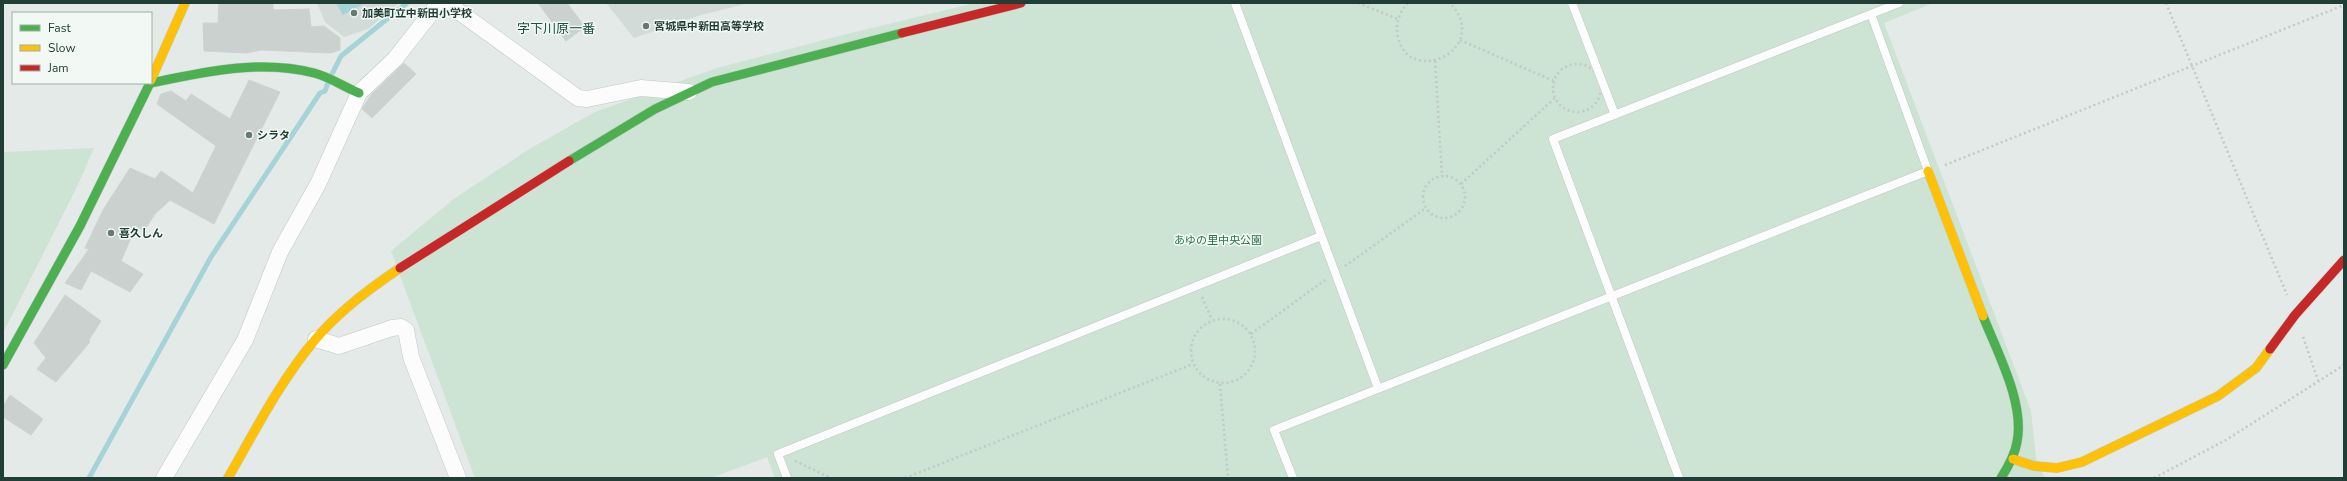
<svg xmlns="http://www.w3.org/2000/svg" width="2347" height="481" viewBox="0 0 2347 481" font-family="'Nunito Sans','Noto Sans JP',sans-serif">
  <rect width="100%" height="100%" fill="#e4eae7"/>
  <path fill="#d2dbd7" d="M 317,3 L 399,3 L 368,29 L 344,37 L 325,22 Z
    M 606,3 L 749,3 L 701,15 L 634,38 Z"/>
  <path fill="#cde3d3" d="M 975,3 L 1933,3 L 1884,23 L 2031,411 L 2036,458 L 2045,478 L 775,478 L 767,457 L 711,478 L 475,478 L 391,251 L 455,198 L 531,148 L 595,112 L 717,68 L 839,36 Z
    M 94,148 L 77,187 L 3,333 L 3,152 Z"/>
  <path fill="#a5d3d8" d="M 336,3 L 365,3 L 343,15 Z"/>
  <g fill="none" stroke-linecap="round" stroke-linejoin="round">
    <path stroke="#a5d3d8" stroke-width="5" d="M 332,74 L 341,56 L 407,3
      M 89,478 L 211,257 L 320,93 L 325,91 L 328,83"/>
  </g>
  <path fill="#cbd1ce" stroke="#cdd3d0" d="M 219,3 L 273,3 L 273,10 L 309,9 L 311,27 L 324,26 L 340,38 L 340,50 L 330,53 L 261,50 L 247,53 L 204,51 L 203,23 L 218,23 Z
    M 538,3 L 567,3 L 585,27 L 566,41 Z
    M 404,63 L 416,74 L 372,118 L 362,109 L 365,104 L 371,95 Z
    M 249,80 L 280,92 L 214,224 L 170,200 L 155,214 L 144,231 L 136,226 L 121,261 L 143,274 L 130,292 L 91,271 L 81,290 L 65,283 L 89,249 L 85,248 L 103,210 L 130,168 L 155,179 L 161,171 L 193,193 L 216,146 L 157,104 L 161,94 L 171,91 L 186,101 L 191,94 L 230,119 Z
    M 65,295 L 101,321 L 89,340 L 90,342 L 56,382 L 37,369 L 46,358 L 34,343 Z
    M 10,395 L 43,419 L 31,435 L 3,417 L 3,406 Z"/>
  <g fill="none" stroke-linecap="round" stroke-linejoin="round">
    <g stroke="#c1c7c4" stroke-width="9">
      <path id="lane" d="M 1235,3 L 1378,388
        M 1572,3 L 1615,115
        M 787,478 L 778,454 L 1321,236
        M 1293,478 L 1274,430 L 1928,171 L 1871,14
        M 1679,478 L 1553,139 L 1899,3"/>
    </g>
    <g stroke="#c1c7c4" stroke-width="17">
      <path id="street" d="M 447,3 L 578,98 L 587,99 L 641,88 L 689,92
        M 316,339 L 339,346 L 392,328 L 401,327 L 406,330 L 411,357 L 458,478
        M 164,478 L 245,340 L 280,252 L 318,184 L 359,93 L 395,59 L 439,3"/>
    </g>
    <g stroke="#c0c7c4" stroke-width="10">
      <path id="fast" d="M 151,83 C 204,72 261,59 314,73 C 330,77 344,87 359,93
        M 569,161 L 655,109 L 712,82 L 902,33
        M 1983,316 C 1997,352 2025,403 2017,442 C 2015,455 2008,467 2001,478
        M 3,365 L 80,226 L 150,83"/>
    </g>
    <g stroke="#c0c7c4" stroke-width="10">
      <path id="slow" d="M 151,80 L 185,3
        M 1928,171 L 1983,316
        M 2013,459 L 2034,466 L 2057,468 L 2082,462 L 2218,396 L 2256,368 L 2270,349
        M 228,478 C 255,431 279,383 314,341 C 338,312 369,289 400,268"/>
    </g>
    <g stroke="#c0c7c4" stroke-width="10">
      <path id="jam" d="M 902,33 L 1021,3
        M 400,268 L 569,161
        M 2270,349 L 2295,315 L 2344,260"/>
    </g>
    <path stroke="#c1cac5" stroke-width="2.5" stroke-dasharray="2 3" stroke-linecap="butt" d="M 1358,3 L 1398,19
      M 1408,3 C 1399,13 1395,23 1398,37 C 1409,88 1493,49 1450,3
      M 2166,3 L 2287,295
      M 1460,40 L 1554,81
      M 1435,61 L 1442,176
      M1553 88a24 24 0 1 1 48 0a24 24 0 1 1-48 0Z
      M 1945,165 L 2344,5
      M1423 197a21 21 0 1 1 42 0a21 21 0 1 1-42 0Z
      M 1461,184 L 1556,97
      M 1345,266 L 1426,208
      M 1202,297 L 1212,320
      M1191 351a32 32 0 1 1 64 0a32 32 0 1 1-64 0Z
      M 1251,334 L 1325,280
      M 2303,337 L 2318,380
      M 1220,384 L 1228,478
      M 795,461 L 831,478
      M 905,478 L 1193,364
      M 2154,478 L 2226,440 L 2344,365"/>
    <use href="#lane" stroke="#fbfcfb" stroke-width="8"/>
    <use href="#street" stroke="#fbfcfb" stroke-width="16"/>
    <use href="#fast" stroke="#4caf50" stroke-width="9"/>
    <use href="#slow" stroke="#ffc107" stroke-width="9"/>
    <use href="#jam" stroke="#c62828" stroke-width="9"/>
  </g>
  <g fill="#667a73" stroke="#f2f9f5" stroke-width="1.5">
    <circle cx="354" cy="13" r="4"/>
    <circle cx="646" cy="26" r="4"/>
    <circle cx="249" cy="135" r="4"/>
    <circle cx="111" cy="233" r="4"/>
  </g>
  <g text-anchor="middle" stroke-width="3" stroke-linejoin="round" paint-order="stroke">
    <g font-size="11" font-weight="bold" fill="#223d35" stroke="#f2f9f5" text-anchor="start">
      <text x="362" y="17">加美町立中新田小学校</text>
      <text x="654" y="30">宮城県中新田高等学校</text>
      <text x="257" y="139">シラタ</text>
      <text x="119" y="237">喜久しん</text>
    </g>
    <g font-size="11" fill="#2c7446" stroke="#f2f9f5">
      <text x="1218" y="244">あゆの里中央公園</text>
    </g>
    <g font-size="13" fill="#1e5042" stroke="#f2f9f5">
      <text x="556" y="33">字下川原一番</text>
    </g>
  </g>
  <rect width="2347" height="481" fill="none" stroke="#223d35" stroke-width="8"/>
  <rect x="12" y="12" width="140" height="72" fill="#f2f9f5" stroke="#9faea8"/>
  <rect x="20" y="25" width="20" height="6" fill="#4caf50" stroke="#9faea8"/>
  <text x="48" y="32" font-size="12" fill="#223d35">Fast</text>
  <rect x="20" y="45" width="20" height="6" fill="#ffc107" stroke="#9faea8"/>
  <text x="48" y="52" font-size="12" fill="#223d35">Slow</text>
  <rect x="20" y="65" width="20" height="6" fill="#c62828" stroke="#9faea8"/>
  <text x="48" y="72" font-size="12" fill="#223d35">Jam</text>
</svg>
